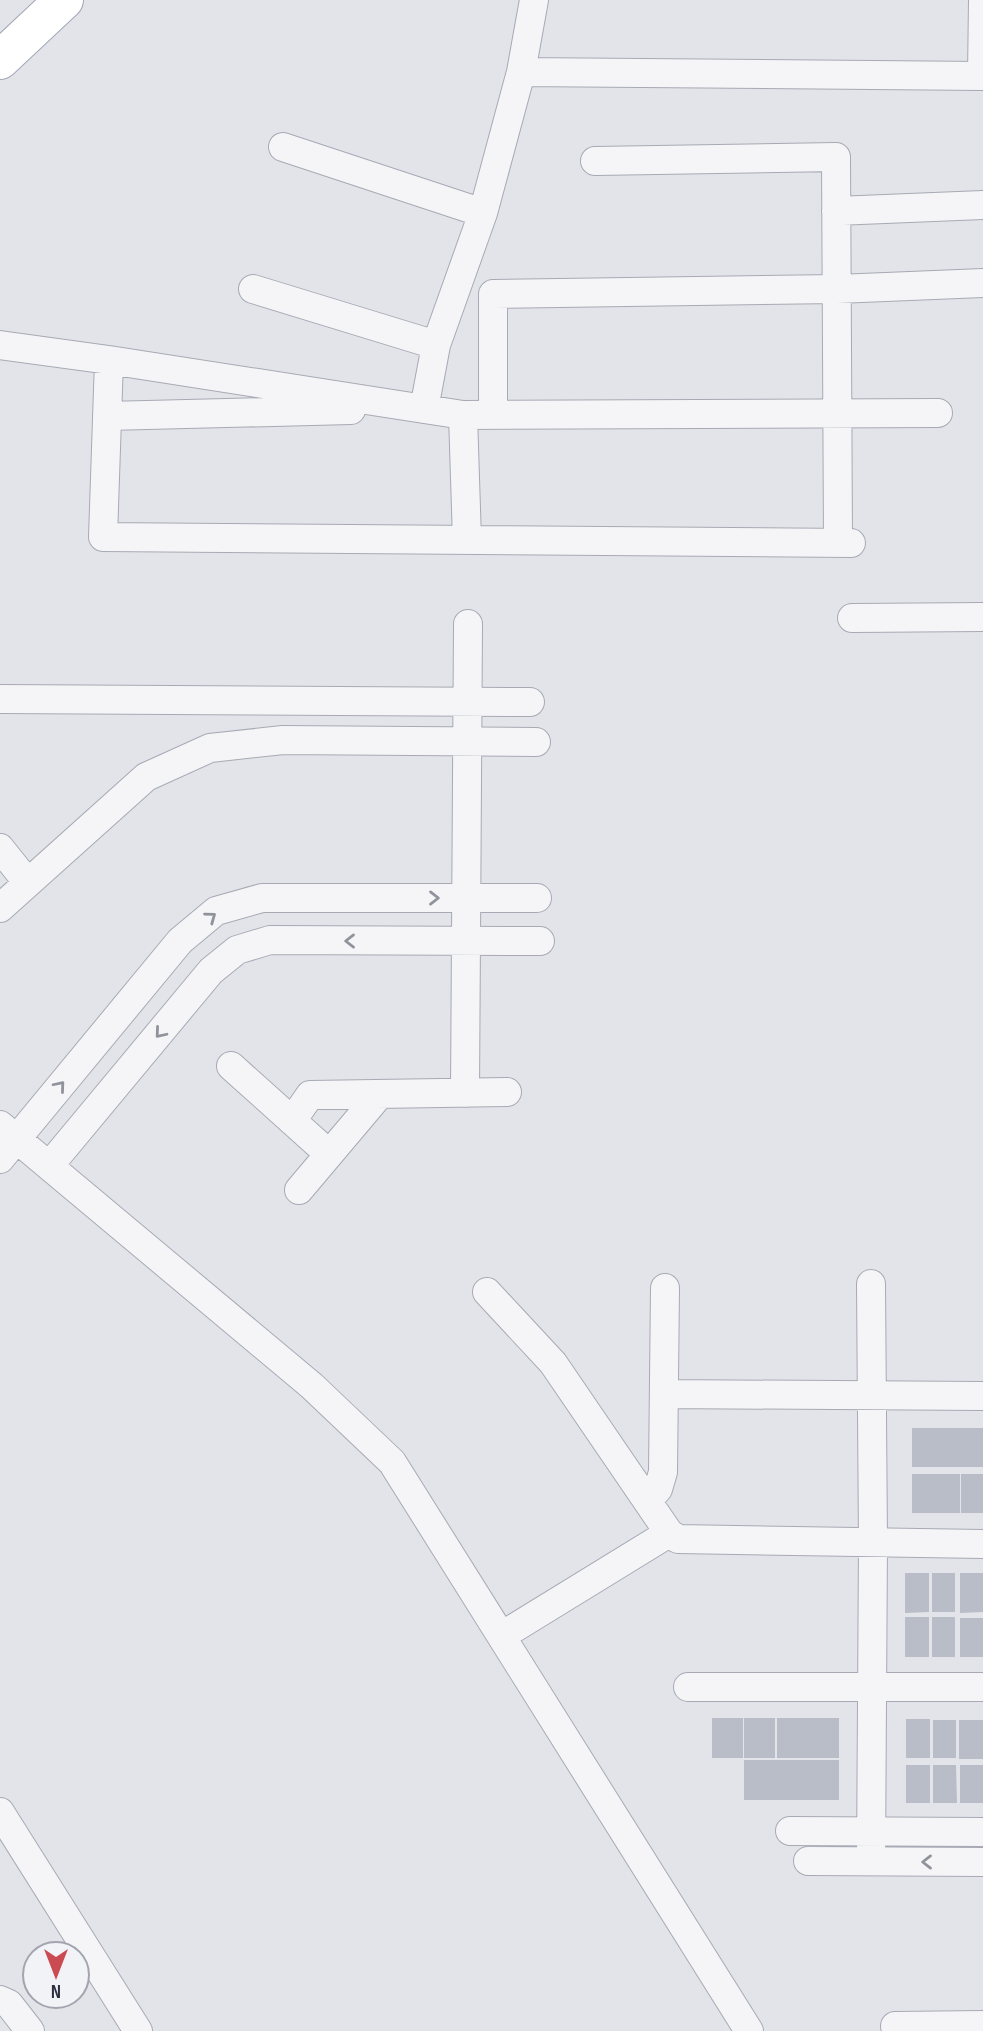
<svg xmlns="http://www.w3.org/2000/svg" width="983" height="2031" viewBox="0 0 983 2031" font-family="'Sofia Sans Condensed',sans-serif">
  <rect width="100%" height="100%" fill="#e2e4ea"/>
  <path fill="#b9bdc7" d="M 912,1428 L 983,1428 L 983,1467 L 912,1467 Z
    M 912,1474 L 960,1474 L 960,1513 L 912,1513 Z
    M 961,1474 L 983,1474 L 983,1513 L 961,1513 Z
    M 905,1573 L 929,1573 L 929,1612 L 905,1613 Z
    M 932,1573 L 955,1573 L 955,1612 L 932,1612 Z
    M 960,1573 L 983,1573 L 983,1612 L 960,1613 Z
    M 905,1617 L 929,1617 L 929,1657 L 905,1657 Z
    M 932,1617 L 955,1617 L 955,1657 L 932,1657 Z
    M 960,1618 L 983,1618 L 983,1657 L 960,1657 Z
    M 712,1718 L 743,1718 L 743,1758 L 712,1758 Z
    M 744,1718 L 775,1718 L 775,1758 L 744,1758 Z
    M 777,1718 L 839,1718 L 839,1758 L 777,1758 Z
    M 906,1719 L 930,1719 L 930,1758 L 906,1758 Z
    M 933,1720 L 956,1720 L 956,1758 L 933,1758 Z
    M 959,1720 L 983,1720 L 983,1759 L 959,1759 Z
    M 744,1760 L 839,1760 L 839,1800 L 744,1800 Z
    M 906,1765 L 930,1765 L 930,1803 L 906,1803 Z
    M 933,1765 L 956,1765 L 957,1803 L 933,1803 Z
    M 960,1765 L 983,1765 L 983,1803 L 960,1803 Z"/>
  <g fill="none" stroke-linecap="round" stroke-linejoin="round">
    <g stroke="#a7aab4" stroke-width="30">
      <path id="street" d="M 521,72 L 983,76
        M 982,76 L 983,0
        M 283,147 L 483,213
        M 595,161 L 836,157 L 838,542
        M 836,211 L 983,205
        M 253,289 L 436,345
        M 0,345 L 109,360 L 103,537 L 851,543
        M 109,360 L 463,415 L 938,413
        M 424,409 L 436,345 L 483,213 L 521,72 L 534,0
        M 463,415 L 467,540
        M 493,415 L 493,294 L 837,289 L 983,283
        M 107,416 L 351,410
        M 852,618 L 983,617
        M 0,699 L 530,702
        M 0,848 L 28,883
        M 0,908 L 146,777 L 210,748 L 283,740 L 536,742
        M 231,1066 L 329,1154
        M 465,1093 L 468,624
        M 292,1121 L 310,1095 L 507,1092
        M 0,1125 L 312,1386 L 392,1462 L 749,2031
        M 0,1159 L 180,941 L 216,911 L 262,898 L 537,898
        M 49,1166 L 211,971 L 237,950 L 270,940 L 540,941
        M 299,1190 L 380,1094
        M 871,1284 L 873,1544 L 871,1861
        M 487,1292 L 553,1363 L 669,1533 L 678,1539 L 983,1544
        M 664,1394 L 983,1396
        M 648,1500 L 658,1489 L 663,1472 L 665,1288
        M 503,1635 L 669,1533
        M 688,1687 L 983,1687
        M 0,1812 L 138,2031
        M 790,1831 L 983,1832
        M 808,1861 L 983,1862
        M 0,2000 L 9,2004 L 30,2031
        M 895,2026 L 983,2025"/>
    </g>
    <g stroke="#a2a7b5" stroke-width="40">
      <path id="primary" d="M 0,60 L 64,0"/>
    </g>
    <use href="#street" stroke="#f5f5f8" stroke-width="28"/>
    <use href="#primary" stroke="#fff" stroke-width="38"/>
  </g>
  <defs><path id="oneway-chevron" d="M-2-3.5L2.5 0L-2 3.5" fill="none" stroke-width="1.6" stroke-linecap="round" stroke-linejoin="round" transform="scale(1.75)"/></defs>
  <g stroke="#90929c">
    <use href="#oneway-chevron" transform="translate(434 898)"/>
    <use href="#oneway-chevron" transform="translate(211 917) rotate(-36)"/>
    <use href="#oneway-chevron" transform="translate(350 941) rotate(-180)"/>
    <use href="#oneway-chevron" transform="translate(160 1033) rotate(130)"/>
    <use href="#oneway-chevron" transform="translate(60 1086) rotate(-50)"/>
    <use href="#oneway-chevron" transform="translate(927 1862) rotate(-180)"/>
  </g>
  <g transform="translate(56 1975) rotate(180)"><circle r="33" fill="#f2f3f7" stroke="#a2a5ae" stroke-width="2"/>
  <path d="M0-5L12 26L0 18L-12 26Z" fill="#ca4c52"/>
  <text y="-10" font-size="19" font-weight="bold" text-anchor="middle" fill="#2b3041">N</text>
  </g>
</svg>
